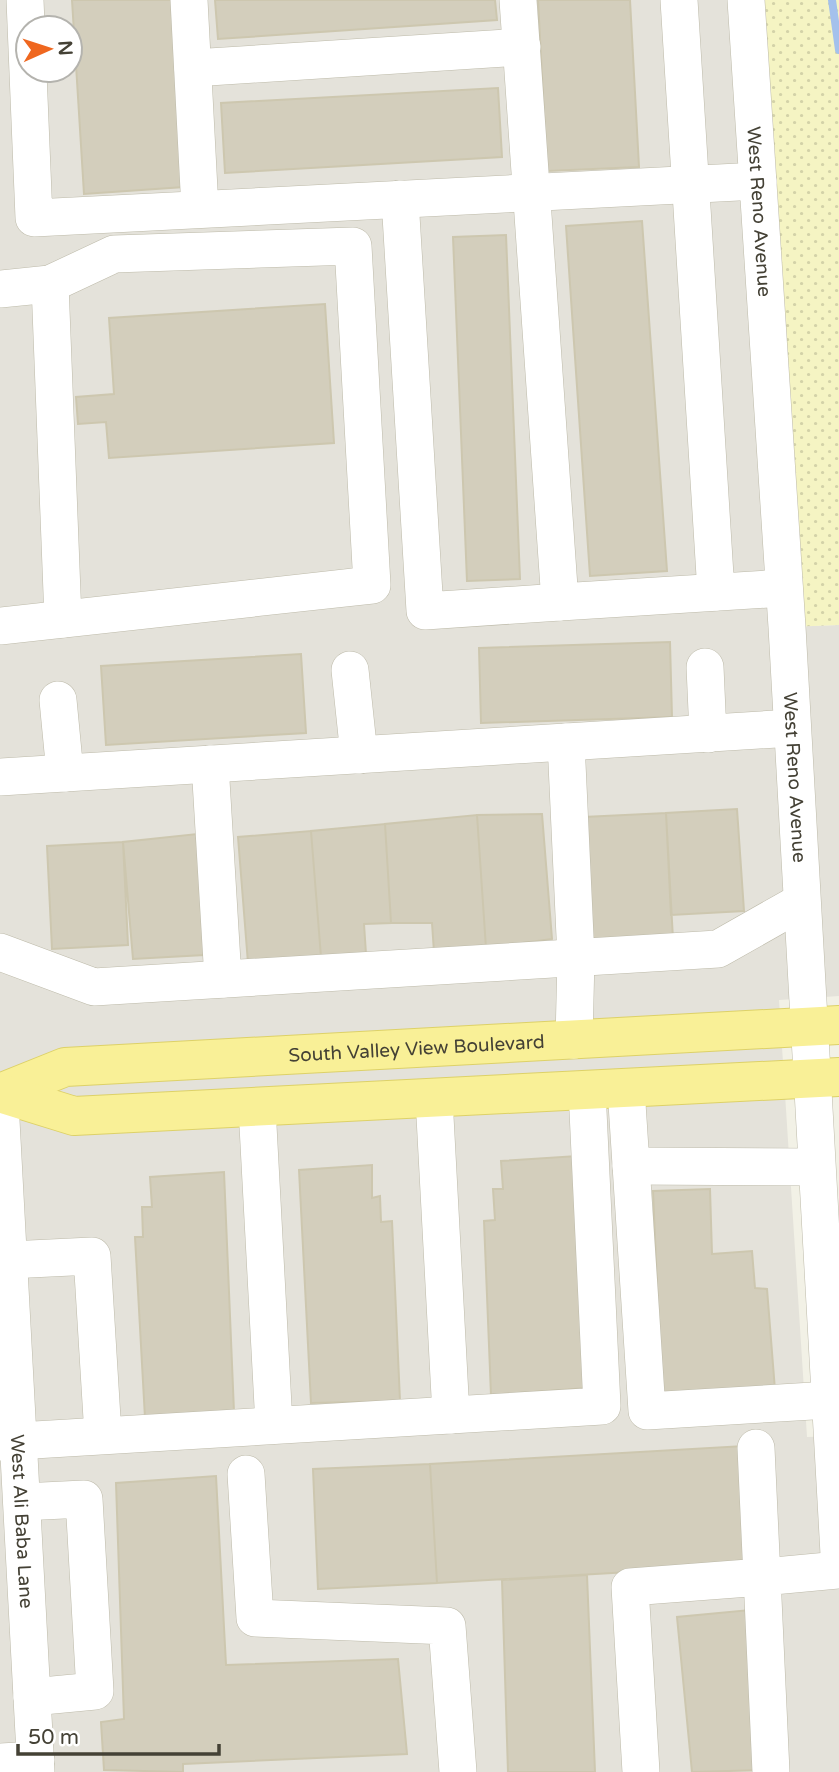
<svg xmlns="http://www.w3.org/2000/svg" width="839" height="1772" viewBox="0 0 839 1772" font-family="'Varela Round',sans-serif">
  <defs>
    <pattern id="sand-dots" width="8" height="8" patternUnits="userSpaceOnUse" patternTransform="scale(1.75)"><rect width="8" height="8" fill="#f5f4c3"/><path d="M2 2h.1M6 6h.1" fill="none" stroke="#d3d2a8" stroke-width="1.8" stroke-linecap="round"/></pattern>
  </defs>
  <rect width="100%" height="100%" fill="#f2f1e6"/>
  <path fill="#e4e2da" fill-rule="evenodd" d="M 0,0 L 746,0 L 787,627 L 839,625 L 839,996 L 779,1000 L 807,1437 L 839,1436 L 839,1772 L 0,1772 ZM 28,28 L 70,28 L 70,70 L 28,70 Z"/>
  <path fill="url(#sand-dots)" d="M 746,0 L 839,0 L 839,625 L 787,627 Z"/>
  <g fill="none" stroke-linecap="round" stroke-linejoin="round">
    <path stroke="#a4c1ec" stroke-width="8" d="M 832,0 L 839,50"/>
  </g>
  <path fill="#d3cebc" stroke="#cdc7af" stroke-width="2" d="M 72,0 L 173,0 L 184,187 L 84,194 Z
    M 215,0 L 495,0 L 497,20 L 218,39 Z
    M 538,0 L 630,0 L 639,167 L 547,171 Z
    M 498,88 L 502,157 L 225,173 L 221,103 Z
    M 642,221 L 667,571 L 590,576 L 566,226 Z
    M 506,235 L 520,579 L 467,581 L 453,237 Z
    M 325,304 L 334,443 L 109,458 L 106,422 L 78,424 L 76,397 L 114,394 L 109,318 Z
    M 670,642 L 672,717 L 481,723 L 479,648 Z
    M 301,654 L 306,733 L 106,745 L 101,666 Z
    M 737,809 L 744,911 L 671,915 L 666,813 Z
    M 666,813 L 673,939 L 591,944 L 584,817 Z
    M 542,814 L 552,939 L 486,948 L 477,815 Z
    M 477,815 L 486,948 L 434,952 L 432,923 L 391,923 L 385,824 Z
    M 385,824 L 391,923 L 364,924 L 366,954 L 321,957 L 311,831 Z
    M 311,831 L 321,957 L 248,963 L 238,837 Z
    M 197,834 L 204,955 L 133,959 L 123,842 Z
    M 123,842 L 128,945 L 52,949 L 47,846 Z
    M 577,1156 L 587,1388 L 491,1395 L 484,1221 L 495,1220 L 493,1189 L 503,1189 L 501,1161 Z
    M 372,1165 L 372,1198 L 380,1196 L 381,1222 L 392,1221 L 400,1401 L 311,1403 L 299,1170 Z
    M 224,1172 L 234,1412 L 145,1418 L 135,1237 L 143,1237 L 142,1207 L 152,1207 L 150,1177 Z
    M 710,1189 L 712,1254 L 752,1251 L 755,1288 L 767,1289 L 775,1390 L 653,1395 L 659,1332 L 653,1191 Z
    M 744,1446 L 751,1565 L 437,1583 L 430,1464 Z
    M 430,1464 L 437,1583 L 318,1589 L 313,1469 Z
    M 216,1476 L 226,1665 L 398,1659 L 407,1754 L 183,1764 L 183,1772 L 104,1770 L 101,1722 L 124,1719 L 116,1483 Z
    M 587,1575 L 595,1772 L 508,1772 L 502,1580 Z
    M 750,1610 L 766,1770 L 692,1772 L 677,1617 Z"/>
  <g fill="none" stroke-linecap="round" stroke-linejoin="round">
    <g stroke="#bdbaa9" stroke-width="38">
      <g id="minor">
        <path d="M 25,0 L 34,218 L 758,181"/>
        <path d="M 189,0 L 200,209"/>
        <path d="M 518,0 L 560,602 L 784,588"/>
        <path d="M 679,0 L 716,592"/>
        <path id="s1" d="M 746,0 L 787,627 L 839,1554"/>
        <path d="M 193,68 L 522,47"/>
        <path d="M 400,199 L 425,611 L 560,602"/>
        <path d="M 50,284 L 63,619"/>
        <path d="M 0,289 L 50,284 L 114,254 L 353,246 L 372,585 L 0,626"/>
        <path d="M 705,667 L 708,734"/>
        <path d="M 350,670 L 359,755"/>
        <path d="M 58,700 L 65,773"/>
        <path d="M 566,742 L 576,958 L 574,1040"/>
        <path d="M 210,764 L 223,979"/>
        <path d="M 0,777 L 792,728"/>
        <path d="M 0,952 L 94,987 L 718,949 L 801,902"/>
        <path d="M 626,1088 L 647,1411 L 830,1400"/>
        <path d="M 434,1098 L 451,1415"/>
        <path id="s2" d="M 0,1102 L 36,1772"/>
        <path d="M 257,1107 L 274,1425"/>
        <path d="M 631,1166 L 816,1167"/>
        <path d="M 9,1260 L 92,1256 L 103,1435"/>
        <path d="M 0,1442 L 602,1406 L 587,1090"/>
        <path d="M 246,1474 L 255,1618 L 447,1626 L 458,1772"/>
        <path d="M 22,1502 L 84,1499 L 95,1691 L 32,1697"/>
        <path d="M 0,1762 L 36,1760"/>
        <path d="M 641,1772 L 630,1587 L 762,1577 L 756,1448"/>
        <path d="M 771,1772 L 762,1577 L 839,1570"/>
      </g>
    </g>
    <g stroke="#ddd168" stroke-width="40">
      <g id="major">
        <path id="s3" d="M 0,1093 L 65,1067 L 839,1025"/>
        <path d="M 0,1093 L 74,1116 L 839,1077"/>
      </g>
    </g>
    <use href="#minor" stroke="#fff" stroke-width="37"/>
    <use href="#major" stroke="#f9f097" stroke-width="38"/>
  </g>
  <g text-anchor="middle" stroke-width="5" stroke-linejoin="round" paint-order="stroke">
    <g font-size="19" fill="#444135" stroke="#fff">
      <text dy="7" stroke="none"><textPath href="#s1" startOffset="212">West Reno Avenue</textPath></text>
      <text dy="7" stroke="none"><textPath href="#s1" startOffset="779">West Reno Avenue</textPath></text>
      <text dy="7" stroke="none"><textPath href="#s3" startOffset="422">South Valley View Boulevard</textPath></text>
      <text dy="7" stroke="none"><textPath href="#s2" startOffset="420">West Ali Baba Lane</textPath></text>
    </g>
  </g>
  <g transform="translate(49 49) rotate(87)"><circle r="33" fill="#ffffff" stroke="#b4b3ae" stroke-width="2"/>
  <path d="M0-5L12 26L0 18L-12 26Z" fill="#ef671f"/>
  <text y="-10" font-size="19" font-weight="bold" text-anchor="middle" fill="#444135">N</text>
  </g>
  <path d="M18 1744v10h201v-10" fill="none" stroke="#444135" stroke-width="3.5"/>
  <text x="28" y="1744" font-size="21" fill="#444135" stroke="#ffffff" stroke-width="5" paint-order="stroke">50 m</text>
</svg>
